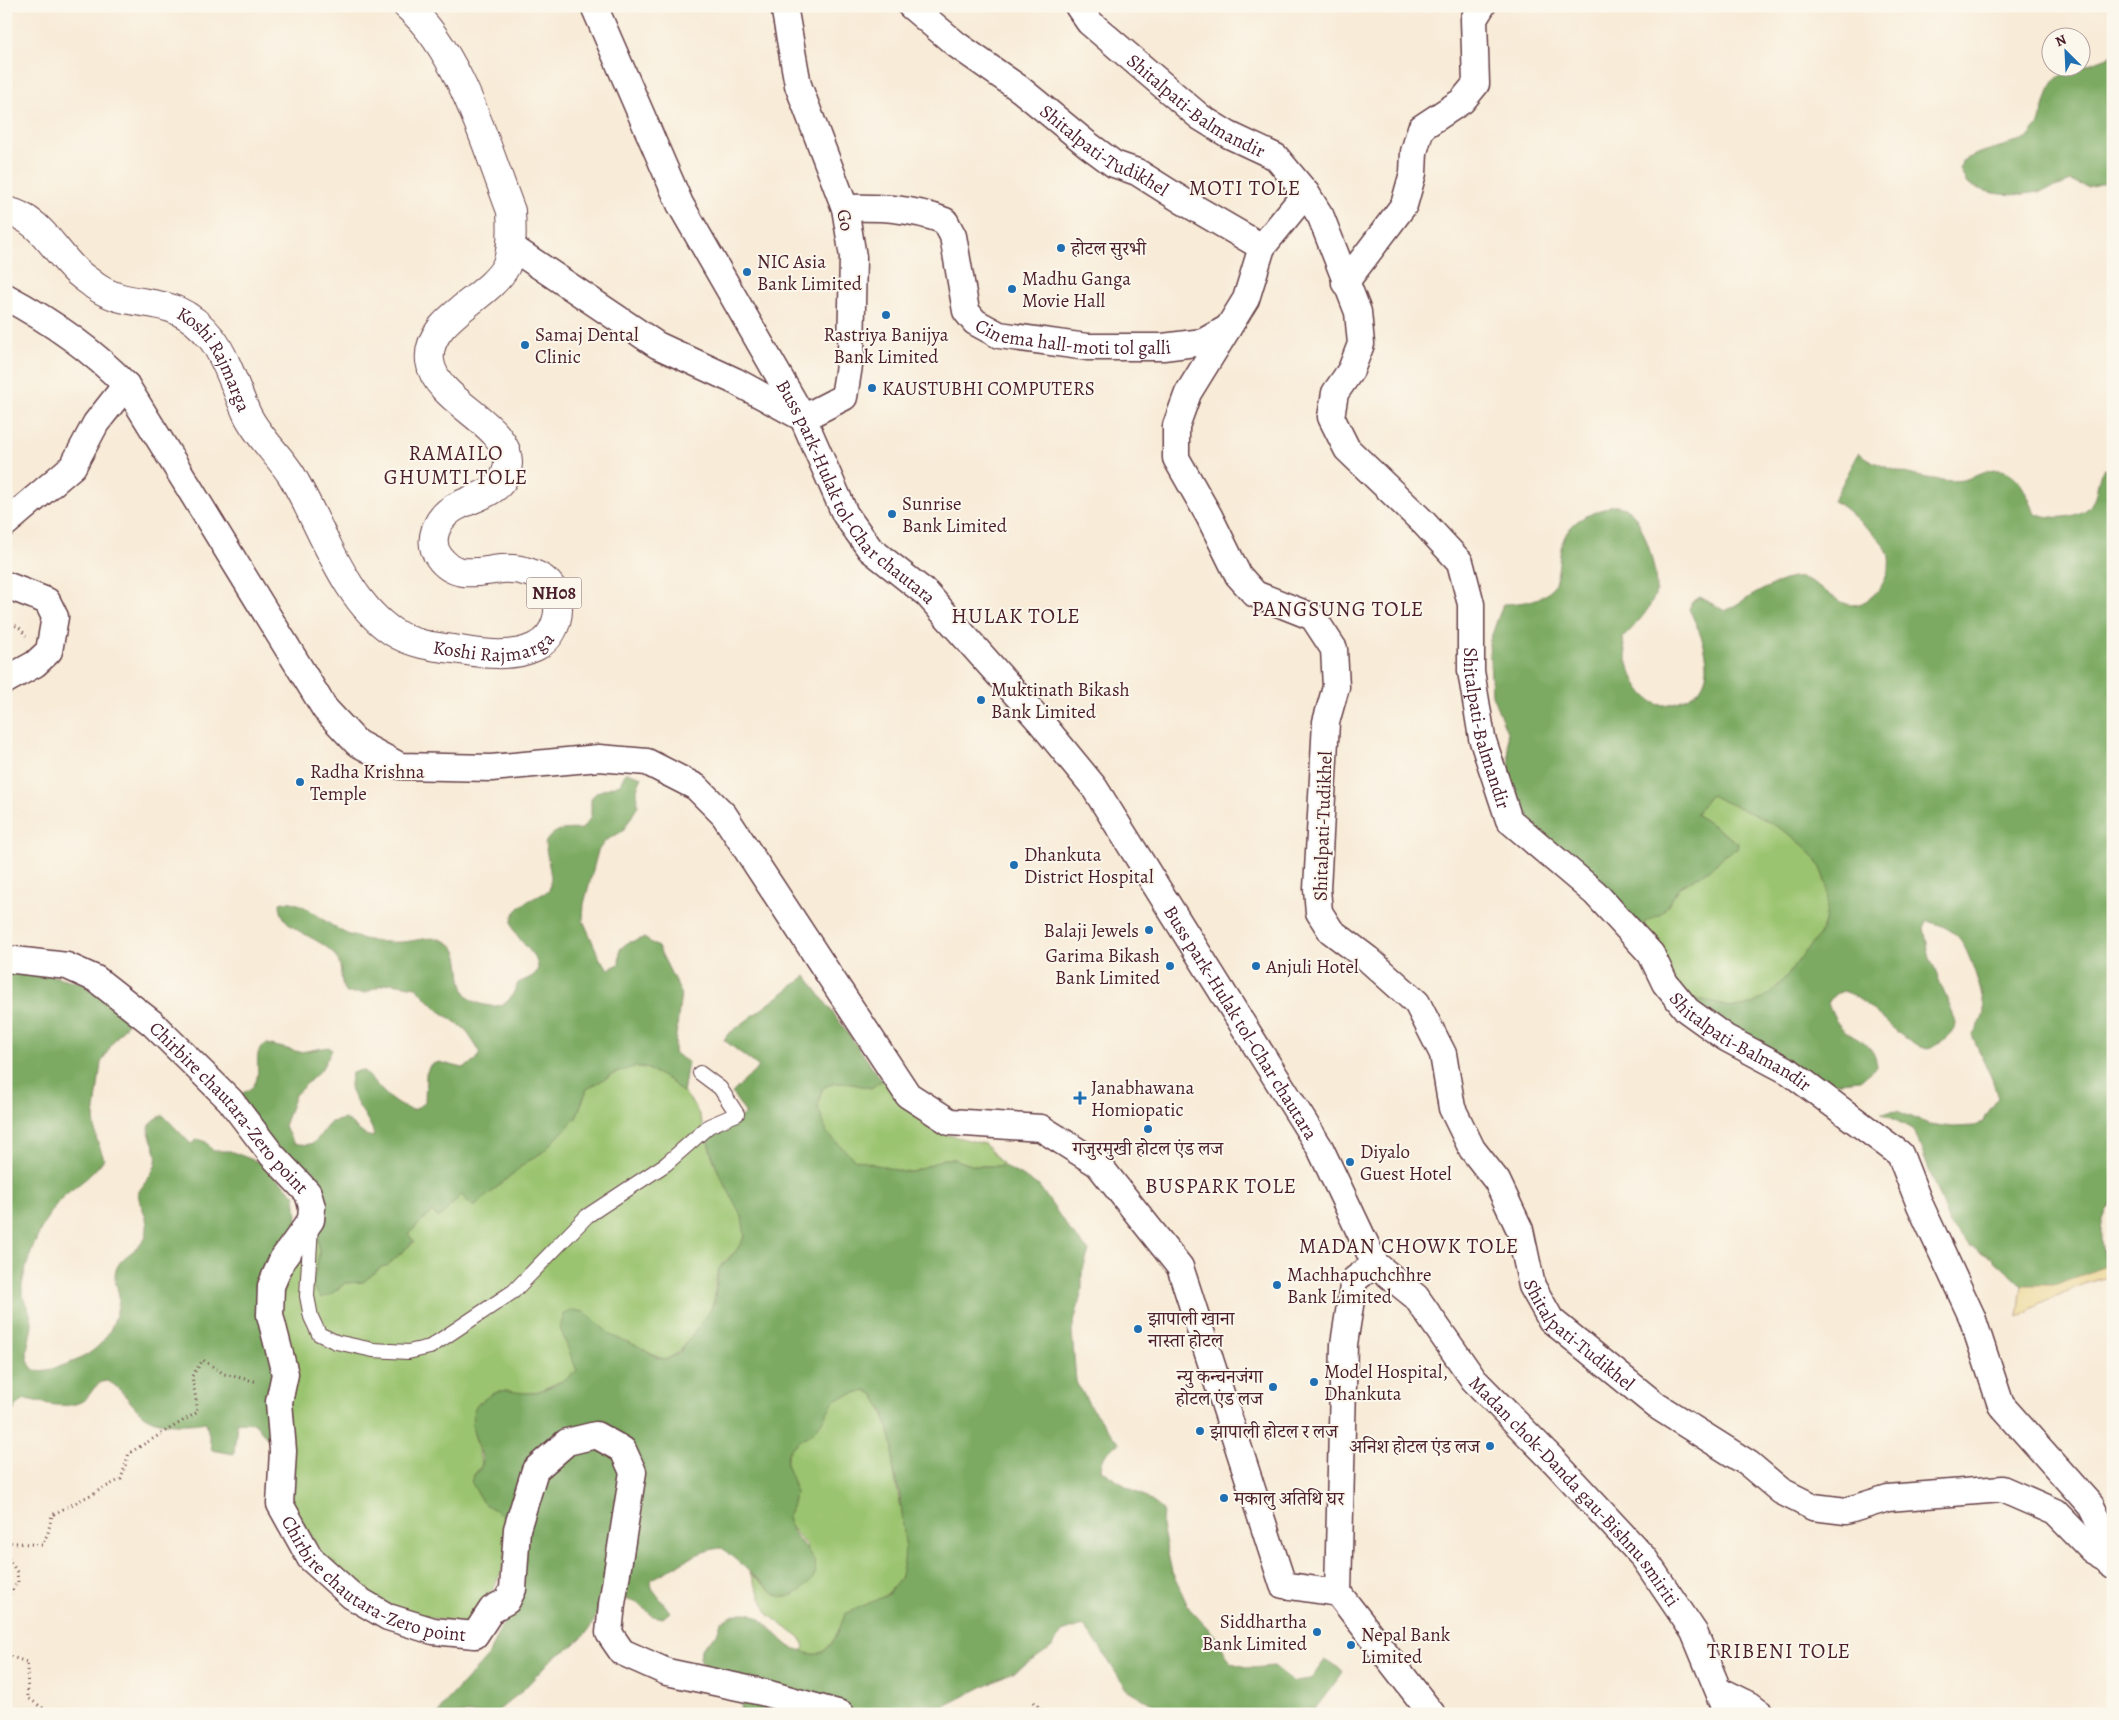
<svg xmlns="http://www.w3.org/2000/svg" width="2119" height="1720" viewBox="0 0 2119 1720" font-family="Alegreya,'Noto Serif Devanagari',serif">
  <rect width="100%" height="100%" fill="#fbf7ec"/>
  <filter id="ink" filterUnits="userSpaceOnUse"><feTurbulence type="fractalNoise" baseFrequency=".02" numOctaves="2"/><feDisplacementMap in="SourceGraphic" scale="10" xChannelSelector="R" yChannelSelector="G"/><feConvolveMatrix kernelMatrix="1 2 1 2 8 2 1 2 1" color-interpolation-filters="sRGB"/></filter>
  <filter id="wash" filterUnits="userSpaceOnUse"><feTurbulence type="fractalNoise" baseFrequency=".0096" numOctaves="4" result="noise"/><feDisplacementMap in="SourceGraphic" scale="20" xChannelSelector="R" yChannelSelector="G"/><feGaussianBlur stdDeviation="1.12" result="paint"/><feColorMatrix in="noise" values="0 0 0 0 0 0 0 0 0 0 0 0 0 0 0 0 0 1.4 0 .05"/><feComposite in="paint" operator="in"/></filter>
  <g filter="url(#wash)">
    <rect width="100%" height="100%" fill="#f8ebd7"/>
    <path fill="#9bc470" stroke="#72724e" d="M 1711,794 C 1757,817 1836,841 1827,907 C 1826,913 1826,920 1824,925 C 1820,936 1810,945 1804,953 C 1789,973 1774,996 1749,1005 C 1725,1014 1708,994 1687,1001 L 1641,930 L 1645,922 L 1661,914 L 1681,886 L 1711,869 L 1723,856 L 1738,848 L 1739,844 L 1696,814 Z
      M 634,1066 C 660,1068 690,1092 700,1117 C 707,1135 710,1154 718,1171 C 728,1191 744,1210 745,1233 C 745,1248 725,1258 719,1269 C 713,1280 717,1295 712,1306 C 706,1320 680,1358 665,1359 C 662,1360 615,1338 610,1335 C 601,1328 593,1320 585,1312 L 572,1355 L 577,1371 L 566,1379 L 536,1392 L 523,1394 L 500,1391 L 480,1402 L 475,1409 L 473,1430 L 482,1465 L 473,1476 L 510,1520 L 503,1568 L 484,1610 L 466,1623 L 408,1615 L 334,1575 L 287,1495 L 279,1314 L 287,1268 L 318,1234 L 319,1255 L 312,1286 L 330,1295 L 345,1283 L 363,1282 L 414,1242 L 408,1234 L 432,1212 L 439,1218 L 461,1195 L 474,1207 L 524,1164 L 544,1151 L 576,1118 L 587,1089 L 613,1074 Z
      M 882,1080 L 936,1132 L 985,1144 L 1004,1166 L 974,1166 L 954,1159 L 943,1159 L 913,1172 L 903,1172 L 854,1159 L 827,1133 L 818,1107 L 822,1089 C 835,1078 855,1085 871,1088 Z
      M 866,1390 C 869,1392 873,1393 875,1396 C 882,1406 891,1435 893,1447 C 894,1453 893,1460 893,1466 C 897,1498 916,1549 899,1580 C 889,1599 864,1606 846,1614 C 838,1633 826,1665 802,1651 L 804,1647 L 801,1639 L 769,1615 L 750,1573 L 778,1596 L 807,1547 L 790,1526 L 788,1517 L 795,1493 L 787,1466 L 787,1456 L 792,1447 L 815,1430 L 835,1399 Z"/>
    <path fill="#7caa62" stroke="#636446" d="M 2113,55 L 2113,181 L 2087,187 L 2071,181 C 2037,196 2001,201 1967,184 L 1960,169 L 1962,161 L 1979,153 L 2027,139 L 2039,124 L 2049,90 L 2055,80 L 2063,74 Z
      M 1859,453 C 1877,469 1939,484 1963,480 C 1977,477 1996,463 2011,474 C 2023,482 2029,500 2035,513 C 2054,521 2087,519 2095,497 C 2098,487 2097,479 2103,470 L 2113,467 L 2113,1202 C 2098,1221 2099,1237 2105,1259 L 2113,1264 L 2054,1285 L 2022,1285 L 1992,1258 L 1969,1246 L 1949,1223 L 1914,1130 L 1882,1113 L 1897,1111 L 1929,1124 L 1953,1127 L 1974,1126 L 1983,1122 L 1998,1097 L 1992,1079 L 1972,1035 C 1977,1028 1983,1021 1984,1011 C 1985,998 1968,948 1959,938 C 1950,928 1940,925 1928,921 L 1924,928 L 1930,958 L 1955,1019 C 1955,1031 1952,1034 1942,1041 C 1937,1044 1932,1048 1925,1048 C 1904,1047 1871,1000 1843,991 L 1834,995 L 1828,1003 C 1831,1012 1835,1021 1841,1027 C 1856,1042 1874,1041 1877,1066 L 1860,1080 L 1830,1083 L 1787,1074 L 1687,1001 C 1707,994 1726,1014 1749,1005 C 1774,996 1789,973 1804,953 C 1810,945 1820,936 1824,925 C 1826,920 1826,913 1827,907 C 1836,841 1757,817 1710,795 L 1696,814 L 1739,844 L 1738,848 L 1723,856 L 1711,869 L 1681,886 L 1661,914 L 1645,922 L 1641,930 L 1513,813 L 1507,732 L 1492,695 L 1489,643 L 1503,604 C 1586,602 1541,555 1574,524 C 1583,515 1601,511 1612,505 C 1618,506 1625,507 1630,511 C 1644,521 1660,579 1655,595 C 1649,612 1635,625 1623,638 C 1625,660 1635,694 1657,704 C 1666,708 1689,698 1697,692 C 1703,687 1707,676 1707,668 C 1708,649 1697,626 1689,609 L 1692,602 L 1700,597 L 1725,611 C 1742,602 1784,574 1801,578 C 1821,581 1838,610 1859,604 C 1868,601 1877,593 1882,585 C 1900,553 1882,541 1860,522 C 1851,514 1844,506 1833,501 Z
      M 626,772 L 642,777 L 637,789 L 638,806 L 623,831 L 605,841 L 598,851 L 584,904 L 583,920 L 600,959 L 609,969 L 619,964 L 620,949 L 627,943 L 644,938 L 658,947 L 681,993 L 674,1053 L 688,1062 L 683,1093 L 669,1080 L 644,1067 L 634,1067 L 613,1074 L 587,1089 L 576,1118 L 544,1151 L 524,1164 L 474,1207 L 461,1195 L 439,1218 L 432,1212 L 408,1234 L 414,1241 L 387,1266 L 383,1266 L 363,1282 L 345,1283 L 330,1295 L 321,1298 L 312,1286 L 319,1255 L 318,1234 L 323,1214 L 234,1097 C 239,1094 247,1092 251,1088 C 266,1076 248,1050 267,1044 L 300,1052 L 329,1047 L 332,1050 L 321,1070 L 295,1095 L 284,1126 L 294,1143 C 320,1149 316,1136 331,1122 L 345,1119 L 365,1135 L 373,1137 C 377,1127 351,1101 350,1086 C 350,1082 351,1077 352,1073 L 361,1070 L 365,1072 C 380,1087 392,1107 414,1110 L 425,1102 L 426,1074 L 430,1065 L 439,1062 L 463,1068 L 476,1061 L 480,1052 L 465,1029 L 438,1010 L 416,987 L 391,983 L 382,985 L 365,993 L 346,993 C 338,979 344,969 336,957 C 322,935 279,933 280,903 C 301,894 329,930 353,936 C 368,941 385,943 402,942 C 418,941 432,934 447,942 C 473,955 443,1002 492,1006 C 508,1007 512,996 518,983 C 524,980 534,977 537,971 C 545,953 495,931 518,909 C 525,901 539,896 549,891 L 551,877 L 545,843 C 555,827 564,830 582,829 L 591,817 L 591,800 L 593,796 L 597,792 L 620,784 Z
      M 6,965 L 82,983 L 130,1020 L 113,1042 L 101,1063 L 94,1118 L 96,1137 L 104,1159 C 93,1175 80,1183 65,1195 C 45,1212 25,1261 22,1287 C 21,1300 32,1311 32,1323 C 32,1338 20,1356 34,1370 C 47,1372 55,1368 67,1364 C 99,1353 114,1334 119,1300 C 120,1290 112,1281 116,1270 C 121,1253 146,1250 147,1229 C 148,1215 139,1205 138,1193 C 144,1183 154,1173 156,1162 C 160,1142 134,1128 163,1115 L 191,1144 L 198,1139 L 206,1142 L 213,1151 L 230,1151 L 261,1163 L 295,1195 L 298,1228 L 274,1263 L 274,1361 L 270,1442 L 255,1423 L 237,1422 L 234,1454 L 212,1450 L 206,1422 C 191,1425 162,1426 148,1418 C 134,1411 124,1389 108,1381 C 93,1381 92,1397 81,1402 C 63,1410 43,1402 25,1399 C 11,1406 10,1421 6,1434 Z
      M 806,976 L 882,1080 L 871,1088 C 855,1085 835,1078 822,1089 L 818,1107 L 827,1133 L 854,1159 L 903,1172 L 913,1172 L 943,1159 L 954,1159 L 974,1166 L 1004,1166 L 1039,1186 L 1071,1232 L 1089,1251 L 1082,1272 L 1082,1290 L 1072,1331 L 1076,1381 L 1092,1409 L 1120,1444 C 1108,1448 1102,1457 1101,1470 C 1120,1485 1144,1493 1163,1510 L 1162,1526 L 1172,1572 L 1189,1608 L 1216,1637 L 1231,1663 L 1251,1668 L 1274,1666 L 1294,1682 L 1310,1680 L 1325,1660 L 1344,1671 L 1311,1714 L 1169,1714 L 1126,1689 L 1099,1646 L 1083,1625 L 1062,1632 L 1052,1647 L 1024,1666 L 929,1714 L 857,1714 L 831,1704 L 704,1667 L 700,1658 L 701,1649 L 717,1634 L 721,1622 C 728,1618 737,1612 746,1613 C 762,1614 776,1636 789,1646 C 793,1649 798,1649 803,1651 C 827,1664 838,1634 845,1614 L 887,1595 L 900,1579 L 904,1562 L 905,1544 L 900,1496 L 893,1466 L 893,1447 L 884,1412 L 874,1395 L 866,1390 L 835,1399 C 829,1409 823,1422 814,1431 C 805,1439 790,1444 787,1456 C 784,1469 796,1481 795,1493 C 794,1504 786,1512 789,1523 C 795,1545 834,1563 805,1587 C 796,1595 790,1598 778,1596 L 722,1548 C 695,1550 676,1568 652,1579 L 650,1584 L 652,1588 L 670,1612 L 663,1618 L 653,1616 L 637,1603 L 619,1597 L 641,1466 L 566,1437 L 510,1520 L 482,1502 L 471,1481 C 473,1474 480,1471 482,1465 C 486,1455 465,1429 475,1408 C 479,1402 493,1392 501,1391 C 513,1390 523,1395 535,1392 C 550,1388 565,1380 577,1371 L 560,1328 L 564,1314 L 573,1310 L 585,1312 L 612,1336 L 638,1346 L 658,1358 L 666,1359 L 678,1354 L 711,1309 L 715,1299 L 718,1270 L 736,1251 L 745,1236 L 742,1217 L 717,1169 L 705,1133 L 746,1114 L 732,1093 L 759,1067 L 724,1040 L 727,1035 Z
      M 587,1442 L 611,1453 L 626,1477 L 598,1613 L 589,1630 L 574,1645 L 552,1659 L 522,1691 L 494,1714 L 439,1714 L 444,1704 L 488,1656 L 500,1629 L 514,1607 L 534,1503 L 551,1466 Z
      M 743,1693 L 825,1714 L 740,1714 Z"/>
    <path fill="#eeda9e" stroke="#9c7c64" d="M 2113,1264 L 2113,1276 C 2079,1283 2047,1300 2018,1317 L 2022,1285 L 2054,1285 Z"/>
  </g>
  <g filter="url(#ink)">
    <g fill="none" stroke-linecap="round" stroke-linejoin="round">
      <g stroke="#643e45" stroke-width="16">
        <path id="service" d="M 311,1225 L 307,1296 L 311,1317 L 319,1334 L 336,1342 L 373,1350 L 408,1352 L 430,1347 L 514,1291 L 587,1216 L 666,1164 L 709,1126 L 737,1114 L 720,1088 L 700,1073"/>
      </g>
      <g stroke="#643e45" stroke-width="29">
        <g id="minor">
          <path id="s1" d="M 594,6 L 680,204 L 803,418 L 845,514 L 870,549 L 927,594 L 1039,720 L 1094,787 L 1320,1148 L 1375,1264 L 1354,1280 L 1344,1344 L 1338,1593"/>
          <path id="s2" d="M 911,6 L 957,45 L 1020,89 L 1087,144 L 1114,164 L 1137,172 L 1183,201 L 1262,247 L 1246,299 L 1188,393 L 1176,426 L 1176,458 L 1209,516 L 1238,575 L 1255,594 L 1313,617 L 1334,649 L 1336,687 L 1326,722 L 1317,889 L 1319,912 L 1331,931 L 1368,959 L 1417,1003 L 1443,1054 L 1452,1108 L 1472,1149 L 1497,1181 L 1520,1230 L 1532,1286 L 1551,1320 L 1657,1406 L 1749,1464 L 1781,1491 L 1813,1507 L 1846,1511 L 1888,1498 L 2002,1489 L 2055,1512 L 2092,1550 L 2111,1561"/>
          <path id="s3" d="M 1078,6 L 1089,22 L 1200,117 L 1229,135 L 1276,157 L 1306,193 L 1321,217 L 1358,312 L 1361,344 L 1351,370 L 1335,393 L 1331,417 L 1347,449 L 1423,522 L 1460,562 L 1471,604 L 1471,671 L 1482,738 L 1509,820 L 1595,893 L 1651,954 L 1665,983 L 1687,1010 L 1726,1038 L 1790,1072 L 1900,1154 L 1920,1205 L 1972,1317 L 2001,1405 L 2091,1506 L 2101,1526 L 2113,1566"/>
          <path id="s4" d="M 845,208 C 881,207 912,208 945,221 L 953,236 L 966,311 L 975,322 L 999,335 L 1087,347 L 1163,347 L 1203,342 L 1228,328"/>
          <path d="M 510,246 L 657,345 L 735,381 L 803,418 L 844,397 L 851,353 L 853,257 L 845,208 L 798,85 L 784,6"/>
          <path d="M 1262,247 L 1306,193"/>
          <path d="M 1345,283 L 1404,205 L 1413,173 L 1414,152 L 1421,128 L 1462,101 L 1476,84 L 1474,19 L 1482,6"/>
          <path d="M 6,297 C 51,321 91,349 126,385 L 325,709 L 357,743 L 400,766 L 491,768 L 599,758 L 647,762 L 696,787 L 724,815 L 908,1095 L 950,1122 L 1041,1128 L 1098,1164 L 1180,1267 L 1283,1585 L 1338,1593 L 1432,1714"/>
          <path d="M 6,523 L 73,466 L 96,423 L 126,385"/>
          <path d="M 6,585 L 47,601 L 55,617 L 49,651 L 35,664 L 6,680"/>
          <path id="s5" d="M 6,959 L 67,966 L 96,979 L 152,1023 L 230,1100 L 272,1155 L 308,1193 L 312,1207 L 311,1220 L 282,1260 L 271,1286 L 270,1315 L 285,1374 L 279,1402 L 283,1451 L 280,1504 L 310,1558 L 352,1596 L 388,1617 L 433,1631 L 475,1635 L 492,1609 L 507,1601 L 513,1589 L 517,1529 L 535,1470 L 567,1442 L 596,1435 L 623,1450 L 633,1472 L 612,1604 L 609,1633 L 622,1652 L 667,1672 L 762,1692 L 841,1714"/>
          <path id="s6" d="M 1375,1264 L 1416,1297 L 1474,1380 L 1554,1461 L 1644,1558 L 1694,1632 L 1728,1714"/>
          <path d="M 1719,1690 L 1750,1705 L 1762,1714"/>
        </g>
      </g>
      <g stroke="#643e45" stroke-width="30">
        <g id="primary">
          <path id="s7" d="M 6,211 C 38,217 52,247 73,268 C 79,275 88,280 95,286 C 135,314 172,288 212,339 C 226,357 237,392 247,414 C 258,437 279,455 292,476 C 322,526 343,599 393,632 C 413,645 437,647 460,650 C 483,654 513,658 535,647 C 556,637 565,608 552,588 C 542,573 519,568 502,569 C 479,571 455,580 439,557 C 427,541 437,519 452,509 C 473,496 506,494 508,463 C 509,423 435,402 430,361 C 425,319 489,299 506,266 C 513,250 512,228 511,211 C 486,146 460,52 407,6"/>
        </g>
      </g>
      <path stroke="#643e45" stroke-width="3" stroke-dasharray="1 4" stroke-linecap="butt" d="M 6,622 L 19,627 L 26,636
        M 6,1542 L 42,1545 L 48,1533 L 52,1515 L 121,1479 L 129,1453 L 198,1412 L 192,1376 L 203,1360 L 224,1374 L 258,1382
        M 6,1554 L 17,1572 L 18,1582 L 6,1599
        M 6,1655 L 27,1662 L 28,1698 L 52,1714
        M 1034,1702 L 1046,1714"/>
      <use href="#service" stroke="#fff" stroke-width="14"/>
      <use href="#minor" stroke="#fff" stroke-width="26"/>
      <use href="#primary" stroke="#fff" stroke-width="28"/>
    </g>
  </g>
  <g fill="#1f6fb2" stroke="#fbf7ec" stroke-width="2">
    <circle cx="1061" cy="248" r="5"/>
    <circle cx="747" cy="272" r="5"/>
    <circle cx="1012" cy="289" r="5"/>
    <circle cx="886" cy="315" r="5"/>
    <circle cx="525" cy="345" r="5"/>
    <circle cx="872" cy="388" r="5"/>
    <circle cx="892" cy="514" r="5"/>
    <circle cx="981" cy="700" r="5"/>
    <circle cx="300" cy="782" r="5"/>
    <circle cx="1014" cy="865" r="5"/>
    <circle cx="1149" cy="930" r="5"/>
    <circle cx="1170" cy="966" r="5"/>
    <circle cx="1256" cy="966" r="5"/>
    <path d="M1077.5 1090.5h5v5h5v5h-5v5h-5v-5h-5v-5h5z"/>
    <circle cx="1148" cy="1129" r="5"/>
    <circle cx="1350" cy="1162" r="5"/>
    <circle cx="1277" cy="1285" r="5"/>
    <circle cx="1138" cy="1329" r="5"/>
    <circle cx="1314" cy="1382" r="5"/>
    <circle cx="1273" cy="1387" r="5"/>
    <circle cx="1200" cy="1431" r="5"/>
    <circle cx="1490" cy="1446" r="5"/>
    <circle cx="1224" cy="1498" r="5"/>
    <circle cx="1317" cy="1632" r="5"/>
    <circle cx="1351" cy="1645" r="5"/>
  </g>
  <g text-anchor="middle" stroke-width="4" stroke-linejoin="round" paint-order="stroke">
    <rect fill="#fbf7ec" stroke="#7f6065" stroke-width="1" x="526.5" y="577.5" width="55" height="31" rx="4"/>
    <g font-size="18" font-weight="bold" fill="#4a1f2b">
      <text x="554" y="599">NH08</text>
    </g>
    <g font-size="19" fill="#4a1f2b" stroke="#fbf7ec">
      <text dy="7" stroke="none"><textPath href="#s3" startOffset="156">Shitalpati-Balmandir</textPath></text>
      <text dy="7" stroke="none"><textPath href="#s2" startOffset="242">Shitalpati-Tudikhel</textPath></text>
      <text transform="translate(846 220) rotate(78)" y="7">Go</text>
      <text dy="7" stroke="none"><textPath href="#s4" startOffset="310">Cinema hall-moti tol galli</textPath></text>
      <text dy="7" stroke="none"><textPath href="#s7" startOffset="268">Koshi Rajmarga</textPath></text>
      <text dy="7" stroke="none"><textPath href="#s1" startOffset="556">Buss park-Hulak tol-Char chautara</textPath></text>
      <text dy="7" stroke="none"><textPath href="#s7" startOffset="702">Koshi Rajmarga</textPath></text>
      <text dy="7" stroke="none"><textPath href="#s3" startOffset="906">Shitalpati-Balmandir</textPath></text>
      <text transform="translate(1322 826) rotate(-88)" y="7">Shitalpati-Tudikhel</text>
      <text dy="7" stroke="none"><textPath href="#s1" startOffset="1216">Buss park-Hulak tol-Char chautara</textPath></text>
      <text dy="7" stroke="none"><textPath href="#s3" startOffset="1326">Shitalpati-Balmandir</textPath></text>
      <text dy="7" stroke="none"><textPath href="#s5" startOffset="279">Chirbire chautara-Zero point</textPath></text>
      <text dy="7" stroke="none"><textPath href="#s2" startOffset="1696">Shitalpati-Tudikhel</textPath></text>
      <text dy="7" stroke="none"><textPath href="#s6" startOffset="304">Madan chok-Danda gau-Bishnu smiriti</textPath></text>
      <text dy="7" stroke="none"><textPath href="#s5" startOffset="849">Chirbire chautara-Zero point</textPath></text>
    </g>
    <g font-size="19" fill="#4a1f2b" stroke="#fbf7ec" text-anchor="start">
      <text x="1071" y="255">होटल सुरभी</text>
      <text x="757" y="268">NIC Asia<tspan x="757" dy="22">Bank Limited</tspan></text>
      <text x="1022" y="285">Madhu Ganga<tspan x="1022" dy="22">Movie Hall</tspan></text>
      <text x="535" y="341">Samaj Dental<tspan x="535" dy="22">Clinic</tspan></text>
      <text x="886" y="341" text-anchor="middle">Rastriya Banijya<tspan x="886" dy="22">Bank Limited</tspan></text>
      <text x="882" y="395">KAUSTUBHI COMPUTERS</text>
      <text x="902" y="510">Sunrise<tspan x="902" dy="22">Bank Limited</tspan></text>
      <text x="991" y="696">Muktinath Bikash<tspan x="991" dy="22">Bank Limited</tspan></text>
      <text x="310" y="778">Radha Krishna<tspan x="310" dy="22">Temple</tspan></text>
      <text x="1024" y="861">Dhankuta<tspan x="1024" dy="22">District Hospital</tspan></text>
      <text x="1139" y="937" text-anchor="end">Balaji Jewels</text>
      <text x="1160" y="962" text-anchor="end">Garima Bikash<tspan x="1160" dy="22">Bank Limited</tspan></text>
      <text x="1266" y="973">Anjuli Hotel</text>
      <text x="1091" y="1094">Janabhawana<tspan x="1091" dy="22">Homiopatic</tspan></text>
      <text x="1148" y="1155" text-anchor="middle">गजुरमुखी होटल एंड लज</text>
      <text x="1360" y="1158">Diyalo<tspan x="1360" dy="22">Guest Hotel</tspan></text>
      <text x="1287" y="1281">Machhapuchchhre<tspan x="1287" dy="22">Bank Limited</tspan></text>
      <text x="1148" y="1325">झापाली खाना<tspan x="1148" dy="22">नास्ता होटल</tspan></text>
      <text x="1324" y="1378">Model Hospital,<tspan x="1324" dy="22">Dhankuta</tspan></text>
      <text x="1263" y="1383" text-anchor="end">न्यु कन्चनजंगा<tspan x="1263" dy="22">होटल एंड लज</tspan></text>
      <text x="1210" y="1438">झापाली होटल र लज</text>
      <text x="1480" y="1453" text-anchor="end">अनिश होटल एंड लज</text>
      <text x="1234" y="1505">मकालु अतिथि घर</text>
      <text x="1307" y="1628" text-anchor="end">Siddhartha<tspan x="1307" dy="22">Bank Limited</tspan></text>
      <text x="1361" y="1641">Nepal Bank<tspan x="1361" dy="22">Limited</tspan></text>
    </g>
    <g font-size="21" letter-spacing="1" fill="#4a1f2b" stroke="#fbf7ec">
      <text x="1245" y="195">MOTI TOLE</text>
      <text x="456" y="460">RAMAILO<tspan x="456" dy="24">GHUMTI TOLE</tspan></text>
      <text x="1338" y="616">PANGSUNG TOLE</text>
      <text x="1016" y="623">HULAK TOLE</text>
      <text x="1221" y="1193">BUSPARK TOLE</text>
      <text x="1409" y="1253">MADAN CHOWK TOLE</text>
      <text x="1779" y="1658">TRIBENI TOLE</text>
    </g>
  </g>
  <rect width="2119" height="1720" fill="none" stroke="#fbf7ec" stroke-width="25"/>
  <g transform="translate(2066 52) rotate(336)"><circle r="24" fill="#fbf7ec" stroke="#b4a19f"/>
  <path d="M0-4L9 19L0 12L-9 19Z" fill="#1f6fb2"/>
  <text y="-8" font-size="14" font-weight="bold" text-anchor="middle" fill="#4a1f2b">N</text>
  </g>
</svg>
